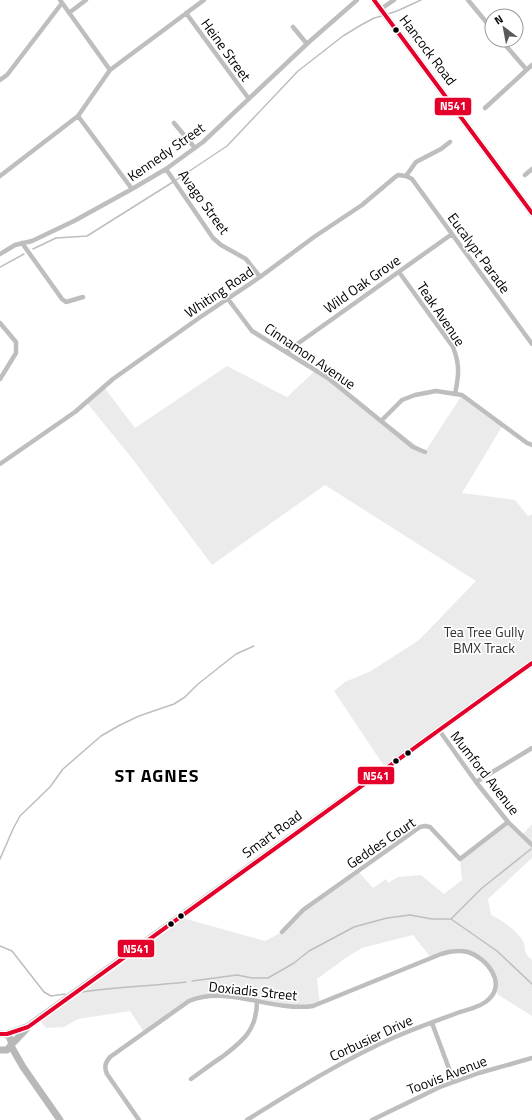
<svg xmlns="http://www.w3.org/2000/svg" width="532" height="1120" viewBox="0 0 532 1120" font-family="'Titillium Web',sans-serif">
  <rect width="100%" height="100%" fill="#fff"/>
  <path fill="#ebebeb" d="M 227,366 L 287,397 L 316,370 L 328,378 L 425,452 L 462,395 L 503,425 L 462,493 L 515,500 L 528,516 L 532,514 L 532,663 L 386,769 L 334,691 L 345,682 L 371,671 L 419,640 L 476,581 L 325,485 L 212,565 L 131,457 L 87,403 L 104,387 L 135,428 Z
    M 508,822 L 522,835 L 532,824 L 532,858 L 488,899 L 491,915 C 501,920 517,930 523,941 C 527,949 521,950 532,960 L 532,1016 L 497,994 L 495,978 L 478,957 L 459,951 L 431,958 L 413,935 L 362,948 L 347,957 L 317,979 L 320,1004 L 304,1007 L 217,996 L 191,1000 L 144,1032 L 130,1011 L 78,1019 L 64,1027 L 46,1028 L 38,1019 L 179,917 L 265,941 L 282,932 L 303,910 L 358,871 L 373,888 L 386,879 L 388,883 L 398,877 L 421,875 L 444,894 L 462,880 L 460,859 Z"/>
  <g fill="none" stroke-linecap="round" stroke-linejoin="round">
    <path stroke="#bebebe" stroke-width="1.5" d="M 388,14 L 397,11 L 421,0
      M 176,180 L 227,146 L 298,71 L 343,36 L 361,25 L 374,18 L 382,16
      M 33,249 L 56,238 L 87,236 L 173,182
      M 0,267 L 24,254
      M 0,859 L 13,829 L 20,816 L 50,787 L 63,769 L 101,736 L 120,725 L 139,716 L 174,704 L 185,697 L 198,684 L 236,654 L 254,646
      M 451,919 L 497,951 L 532,984
      M 0,946 L 12,951 L 44,992 L 51,996 L 65,994
      M 192,981 L 237,975 L 252,978 L 268,978 L 294,963 L 309,951 L 354,927 L 387,918 L 410,915 L 432,919 L 451,919 L 482,888 L 531,849
      M 82,992 C 116,987 151,986 186,982"/>
    <path stroke="#bebebe" stroke-width="4.5" d="M 60,0 L 110,70
      M 468,0 L 492,29
      M 381,9 L 394,0
      M 69,13 L 86,0
      M 186,13 L 249,99
      M 293,27 L 307,44
      M 501,40 L 526,69
      M 0,80 L 7,75 L 62,3
      M 485,108 L 532,65
      M 78,116 L 132,189
      M 174,123 L 195,148
      M 166,169 L 213,238 L 221,245 L 246,259 L 260,277
      M 525,175 L 532,169
      M 0,176 L 78,116 L 110,70 L 204,0
      M 406,176 L 412,179 L 532,344
      M 22,243 L 62,299 L 66,302 L 83,297
      M 0,254 L 15,245 L 32,241 L 74,221 L 132,189 L 166,169 L 203,142 L 309,42 L 357,0
      M 399,272 L 453,347 C 460,365 459,375 455,394
      M 228,299 L 252,331 L 328,378 L 413,447 L 425,452
      M 0,323 L 16,342 L 16,353 L 0,379
      M 286,352 L 452,234
      M 381,421 L 402,400 L 415,395 L 436,391 L 462,395 L 527,443 L 532,445
      M 0,464 L 75,412 L 113,379 L 199,318 L 260,277 L 314,237 L 362,205 L 394,178 L 398,175 L 406,176 L 416,162 L 441,149 L 450,142
      M 439,730 L 476,782 L 508,822 L 532,845
      M 476,782 L 532,748
      M 282,932 L 303,910 L 420,827 L 425,826 L 430,827 L 460,859 L 508,822
      M 432,1023 L 454,1082
      M 191,1079 C 201,1072 211,1064 222,1057 C 243,1041 257,1030 257,1001
      M 139,1120 L 107,1074 C 104,1067 105,1063 110,1057 L 189,1001 C 229,985 272,1012 313,1006 L 441,954 C 450,951 459,950 468,952 C 487,958 507,983 488,1000 C 481,1007 469,1009 460,1012 C 438,1020 416,1028 395,1037 C 343,1060 295,1090 247,1120
      M 372,1120 L 440,1087 L 479,1073 L 532,1058"/>
    <path stroke="#b8b8b8" stroke-width="7" d="M 374,0 L 532,213
      M 0,1034 L 4,1034 L 9,1036 L 12,1044 L 7,1050 L 0,1050
      M 7,1034 L 26,1027
      M 12,1044 L 31,1024 L 532,663
      M 11,1046 L 23,1067 L 60,1120"/>
    <g stroke="#fff" stroke-width="7">
      <path id="bus-1" d="M 374,0 L 532,213
        M 0,1034 L 7,1034 L 28,1027 L 532,663"/>
    </g>
    <use href="#bus-1" stroke="#e4002b" stroke-width="4"/>
  </g>
  <g fill="#000" stroke="#fff" stroke-width="1.5">
    <circle cx="396" cy="30" r="3.5"/>
    <circle cx="408" cy="753" r="3.5"/>
    <circle cx="396" cy="761" r="3.5"/>
    <circle cx="181" cy="916" r="3.5"/>
    <circle cx="171" cy="924" r="3.5"/>
  </g>
  <g text-anchor="middle" stroke-width="3.5" stroke-linejoin="round" paint-order="stroke">
    <g font-size="14" fill="#000" stroke="#fff">
      <text transform="translate(226 50) rotate(54)" y="5">Heine Street</text>
      <text transform="translate(428 50) rotate(53)" y="5">Hancock Road</text>
      <text transform="translate(166 152) rotate(-35)" y="5">Kennedy Street</text>
      <text transform="translate(204 202) rotate(54)" y="5">Avago Street</text>
      <text transform="translate(479 253) rotate(54)" y="5">Eucalypt Parade</text>
      <text transform="translate(362 284) rotate(-35)" y="5">Wild Oak Grove</text>
      <text transform="translate(219 292) rotate(-34)" y="5">Whiting Road</text>
      <text transform="translate(441 314) rotate(56)" y="5">Teak Avenue</text>
      <text transform="translate(310 356) rotate(34)" y="5">Cinnamon Avenue</text>
      <text transform="translate(485 773) rotate(52)" y="5">Mumford Avenue</text>
      <text transform="translate(272 834) rotate(-36)" y="5">Smart Road</text>
      <text transform="translate(381 843) rotate(-34)" y="5">Geddes Court</text>
      <text transform="translate(253 991) rotate(6)" y="5">Doxiadis Street</text>
      <text transform="translate(371 1038) rotate(-25)" y="5">Corbusier Drive</text>
      <text transform="translate(447 1075) rotate(-21)" y="5">Toovis Avenue</text>
    </g>
    <g font-size="14" fill="#323232" stroke="#fff">
      <text x="484" y="637">Tea Tree Gully<tspan x="484" dy="16">BMX Track</tspan></text>
    </g>
    <g font-size="18" font-weight="bold" letter-spacing="1" fill="#000" stroke="#fff">
      <text x="157" y="782">ST AGNES</text>
    </g>
  </g>
  <g stroke="#fff" stroke-width="1.5">
    <rect x="434" y="97" width="38" height="19" rx="4" fill="#e4002b"/>
    <rect x="357" y="766" width="38" height="19" rx="4" fill="#e4002b"/>
    <rect x="117" y="939" width="38" height="19" rx="4" fill="#e4002b"/>
  </g>
  <g font-size="11" text-anchor="middle" font-weight="bold" fill="#fff">
    <text x="453" y="110">N541</text>
    <text x="376" y="780">N541</text>
    <text x="136" y="953">N541</text>
  </g>
  <g transform="translate(504 28) rotate(328)"><circle r="19" fill="#ffffff" stroke="#999999"/>
  <path d="M0-3L7 15L0 10L-7 15Z" fill="#595959"/>
  <text y="-6" font-size="11" font-weight="bold" text-anchor="middle" fill="#000000">N</text>
  </g>
</svg>
